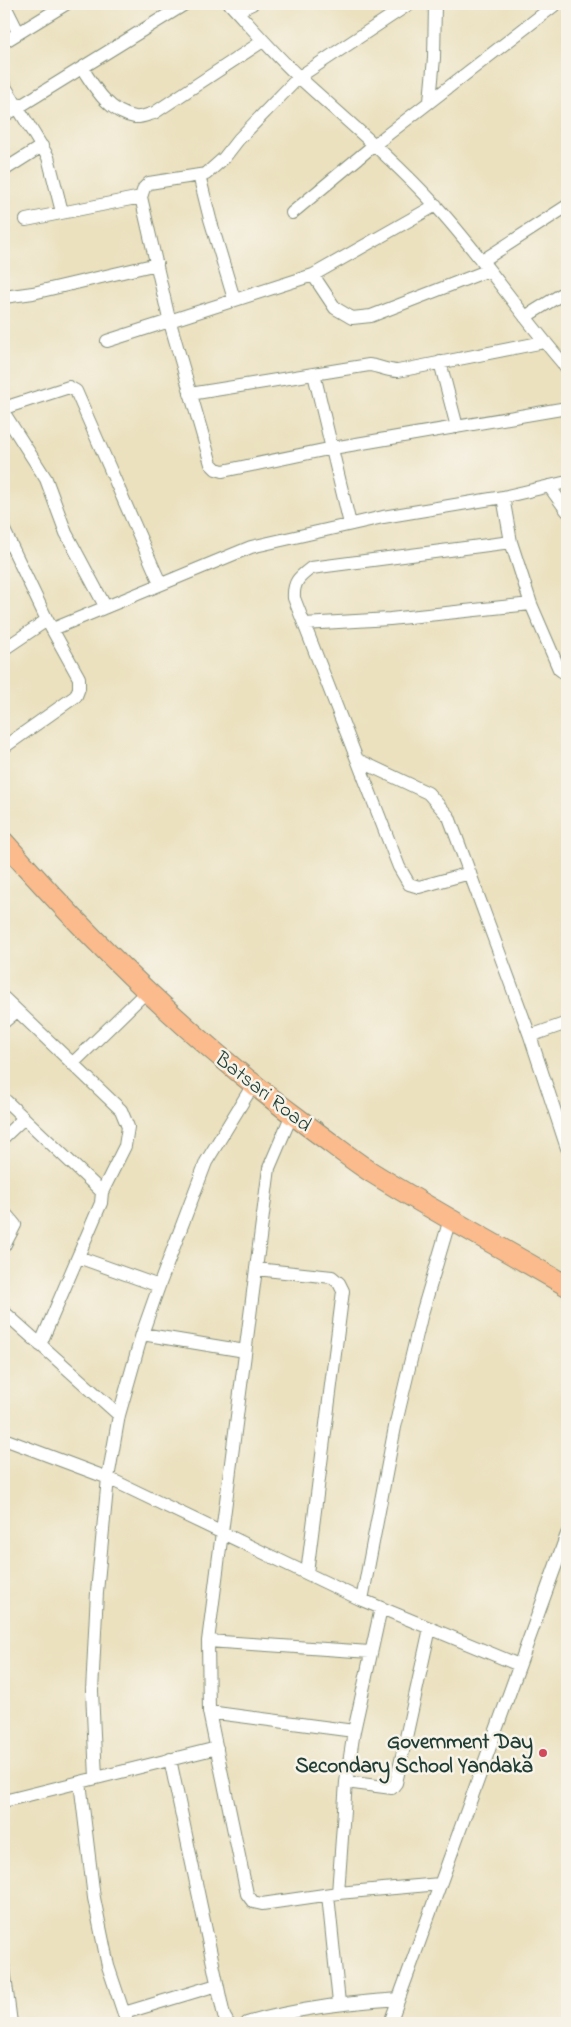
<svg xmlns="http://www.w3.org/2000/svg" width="571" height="2027" viewBox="0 0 571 2027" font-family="'Indie Flower',sans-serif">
  <rect width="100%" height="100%" fill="#f7f3e8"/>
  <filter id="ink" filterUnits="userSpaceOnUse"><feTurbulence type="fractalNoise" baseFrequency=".02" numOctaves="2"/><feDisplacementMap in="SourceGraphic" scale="10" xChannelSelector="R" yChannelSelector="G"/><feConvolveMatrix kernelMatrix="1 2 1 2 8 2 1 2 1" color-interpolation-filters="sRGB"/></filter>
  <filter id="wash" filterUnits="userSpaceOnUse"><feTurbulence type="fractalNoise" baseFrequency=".0096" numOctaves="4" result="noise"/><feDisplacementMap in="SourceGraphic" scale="20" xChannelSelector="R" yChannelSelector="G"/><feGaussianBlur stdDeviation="1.12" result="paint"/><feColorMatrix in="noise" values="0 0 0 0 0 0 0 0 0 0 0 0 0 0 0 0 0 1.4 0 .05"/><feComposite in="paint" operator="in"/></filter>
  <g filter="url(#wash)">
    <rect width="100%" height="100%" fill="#ebe1bf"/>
  </g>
  <g filter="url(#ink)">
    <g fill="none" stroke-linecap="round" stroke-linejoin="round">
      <g stroke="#858f7a" stroke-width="14">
        <path id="minor" d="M 4,4 L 18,32
          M 230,4 C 253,29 275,55 300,78 C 346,120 394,160 436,206 C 483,257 521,316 567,368
          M 409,4 L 299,77 L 238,140 L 224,158 L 206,174 L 149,183 L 144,188 L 141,197 L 169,319 L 211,464 L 216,469 L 223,471 L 333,448 L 567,408
          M 237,11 L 252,4
          M 4,42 L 66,4
          M 82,68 C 95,88 109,113 135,117 C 141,118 149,114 154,113 L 263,41
          M 4,85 L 48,157 L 62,212
          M 430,101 L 434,58 L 435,4
          M 4,116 L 185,4
          M 4,170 L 42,146
          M 199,175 L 210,219 L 234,299
          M 292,213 L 374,145 L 556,4
          M 26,220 L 141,197
          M 482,261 L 567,206
          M 313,275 L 335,308 L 352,318 L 371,316 L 489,270
          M 4,297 L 33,293 L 157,264
          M 525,317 L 567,291
          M 107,341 L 313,275 L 436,205
          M 440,362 L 457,427
          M 314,374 L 350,524
          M 190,394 L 369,365 C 379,366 388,371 398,371 L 544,342
          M 4,408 L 69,387 L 76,391 L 160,583
          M 4,413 L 46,479 L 66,533 L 105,606
          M 549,486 L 567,511
          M 503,497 L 511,542 L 531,604 L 559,669 L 567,675
          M 4,530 L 47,620 L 79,678 L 79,688 L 76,696 L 4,747
          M 304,624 L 390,619 L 531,604
          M 53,629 L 251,547 L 383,517 L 503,497 L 567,482
          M 4,649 L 47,620
          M 358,760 L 428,793 L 449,817 L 530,1036 L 567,1148
          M 470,873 L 419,887 L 409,884 L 399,867 L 294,598 C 293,582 299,577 311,568 L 511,542
          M 4,998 L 121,1110 L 128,1127 L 125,1146 L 102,1192
          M 4,1022 L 17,1011
          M 530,1036 L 567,1023
          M 72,1064 L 146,992
          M 4,1099 L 102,1192 L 101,1203 L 40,1345
          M 292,1114 L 269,1168 L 208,1641 L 209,1712 L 247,1894 L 253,1902 L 262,1904 L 338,1893 L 440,1884
          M 4,1137 L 24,1118
          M 4,1212 L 15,1225 L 4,1246
          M 78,1257 L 159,1286
          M 256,1269 L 332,1277 L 339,1283 L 343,1291 L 307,1573
          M 4,1312 L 119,1415
          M 142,1334 L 245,1351
          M 4,1439 L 108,1478 L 362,1600 L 519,1665
          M 362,1600 L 395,1427 L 421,1317 L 450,1219
          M 208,1641 L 370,1652
          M 209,1712 L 354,1731
          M 170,1759 L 224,2016 L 228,2023
          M 96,1778 L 92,1691 L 97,1592 L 108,1478 L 119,1415 L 142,1334 L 159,1286 L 206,1162 L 253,1085
          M 80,1782 L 94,1898 L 108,1966 L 127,2023
          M 346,1782 L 392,1788 L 396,1783 L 430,1628
          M 4,1801 L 217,1748
          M 338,1893 L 346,1782 L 354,1731 L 381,1608
          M 328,1895 L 339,2003
          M 4,1969 L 11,2023
          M 124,2013 L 217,1985
          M 247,2023 C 297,2008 347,2003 399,1999
          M 390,2023 L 567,1534"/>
      </g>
      <g stroke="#858f7a" stroke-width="22">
        <path id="primary" d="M 4,842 C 98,949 200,1048 316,1132 C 334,1145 352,1160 371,1172 C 435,1212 502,1248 567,1286"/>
      </g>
      <use href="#minor" stroke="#fff" stroke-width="12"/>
      <use href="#primary" stroke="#fbbb8c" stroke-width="20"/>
    </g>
  </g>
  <circle fill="#d1495b" stroke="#f7f3e8" stroke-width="2" cx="543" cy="1753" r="5"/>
  <g text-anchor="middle" stroke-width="5" stroke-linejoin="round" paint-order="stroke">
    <g font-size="21" fill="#1f3d34" stroke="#f7f3e8">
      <text transform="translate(264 1091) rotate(38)" y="7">Batsari Road</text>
    </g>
    <g font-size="21" font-weight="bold" fill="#1f3d34" stroke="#f7f3e8" text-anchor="end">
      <text x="533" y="1748">Government Day<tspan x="533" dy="24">Secondary School Yandaka</tspan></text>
    </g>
  </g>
  <rect width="571" height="2027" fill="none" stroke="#f7f3e8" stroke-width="20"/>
</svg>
